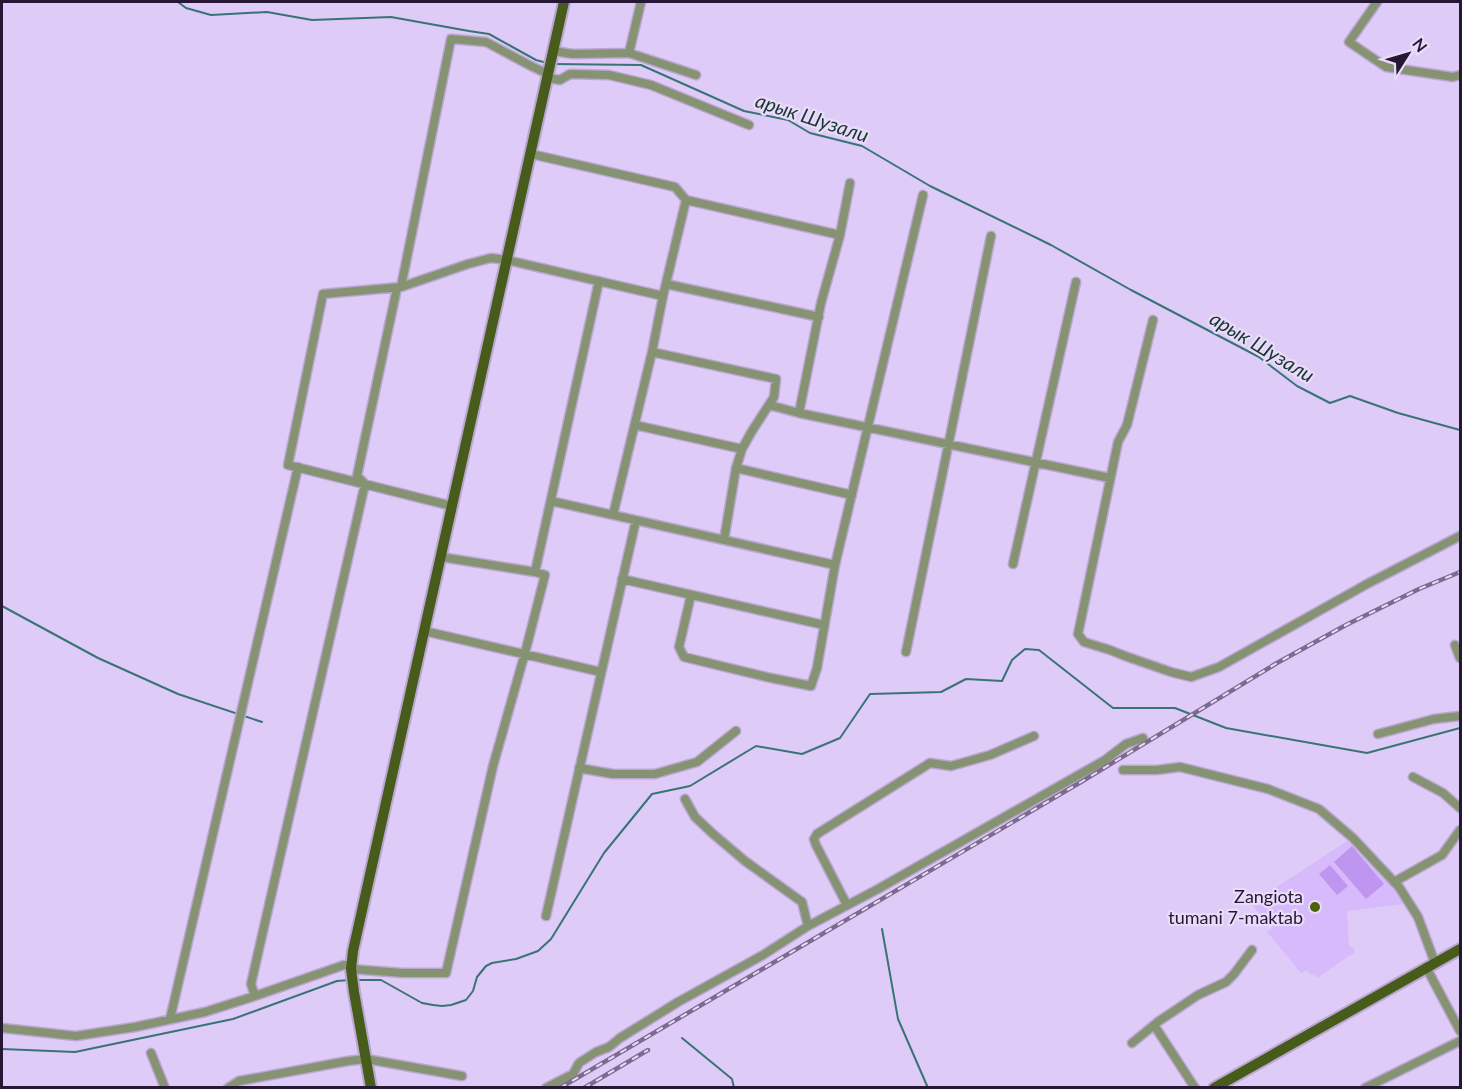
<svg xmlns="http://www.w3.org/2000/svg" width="1462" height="1089" viewBox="0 0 1462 1089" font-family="Lato,sans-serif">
  <rect width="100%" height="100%" fill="#dfcbf8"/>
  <path fill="#d7bafb" d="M 1347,841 L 1355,846 L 1388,881 L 1404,904 L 1347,911 L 1349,946 L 1353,947 L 1355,952 L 1317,978 L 1314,974 L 1311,975 L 1307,970 L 1301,973 L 1267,932 L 1273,927 L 1251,904 Z"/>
  <path fill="#bf96ef" d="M 1352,846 L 1384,884 L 1366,899 L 1334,862 Z
    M 1330,865 L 1348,886 L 1337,895 L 1319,874 Z"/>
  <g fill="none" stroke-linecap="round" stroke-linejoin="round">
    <path stroke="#397475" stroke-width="2" d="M 178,2 L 186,8 L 211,15 L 267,12 L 312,20 L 391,17 L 469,31 L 489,34 L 536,60 L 547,63
      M 553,64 L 641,65 L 744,111 L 788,120 L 810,133 L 862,146 L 930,186 L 1051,245 L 1131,290 L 1259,357 L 1297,386 L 1330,403 L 1350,396 L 1398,413 L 1460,430
      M 2,606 L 98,658 L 178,694 L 262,722
      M 882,929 L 898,1019 L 928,1088
      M 355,980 L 381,980 L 422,1003 L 433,1005 L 442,1006 L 451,1005 L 466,1000 L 473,991 L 477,977 L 486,966 L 492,963 L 516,959 L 538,951 L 551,939 L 604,853 L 652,794 L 690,786 L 756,746 L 802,754 L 840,738 L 870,694 L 941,692 L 966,679 L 1002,681 L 1012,660 L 1025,649 L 1039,650 L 1113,708 L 1175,708 L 1226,728 L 1367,753 L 1460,728
      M 682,1038 L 732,1079 L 734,1088
      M 2,1049 L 75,1052 L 233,1019 L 337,981 L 350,980"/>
    <g stroke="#baa7d1" stroke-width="11">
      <path id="minor" d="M 1377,2 L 1349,42 L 1386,67 L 1453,77 L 1460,75
        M 553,51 L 573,54 L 629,53 L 696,75
        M 629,53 L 641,2
        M 548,78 L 560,80 L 570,74 L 609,75 L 651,85 L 749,125
        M 531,154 L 675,187 L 686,200 L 840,235
        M 666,284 L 819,317
        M 401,287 L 451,39 L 486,42 L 531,66 L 548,74
        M 1153,320 L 1127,425 L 1118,442 L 1078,634 L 1084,642 L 1110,650 L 1125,656 L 1171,672 L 1191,677 L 1219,667 L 1367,584 L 1460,536
        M 652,352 L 776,379 L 774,397 L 752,431 L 742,449 L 736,468 L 724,540
        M 769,405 L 799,413 L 1110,478
        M 799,413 L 821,303 L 840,235 L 850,183
        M 635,425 L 742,449
        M 736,468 L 852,495
        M 551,501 L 835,565
        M 452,506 L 288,465 L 323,294 L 401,287 L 468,264 L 491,258 L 507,260 L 663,296
        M 613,515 L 652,352 L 663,296 L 686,200
        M 1013,564 L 1076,282
        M 535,572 L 599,281
        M 622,579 L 824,625
        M 691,595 L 679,647 L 684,657 L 771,678 L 811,686 L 817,668 L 835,565 L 923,195
        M 424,631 L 601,672
        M 1455,645 L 1460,658
        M 906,652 L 991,236
        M 1378,734 L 1434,719 L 1460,716
        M 579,768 L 613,774 L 655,774 L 697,762 L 736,731
        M 1123,770 L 1157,770 L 1180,767 L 1268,789 L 1319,809 L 1353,838 L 1399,887 L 1418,917 L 1435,963
        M 1413,777 L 1443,793 L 1460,808
        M 685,799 L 695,817 L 712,833 L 745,861 L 802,902 L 808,926
        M 1394,882 L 1442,855 L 1460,830
        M 847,905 L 816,845 L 814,839 L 817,834 L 930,763 L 951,766 L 990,755 L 1034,736
        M 546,916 L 636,520
        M 1426,967 L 1460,1031
        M 351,969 L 403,973 L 446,973 L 493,766 L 525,653 L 545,575 L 535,572 L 441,557
        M 255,996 L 251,984 L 365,484 L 357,476 L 397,288
        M 170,1019 L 298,467
        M 1154,1025 L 1195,1088
        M 2,1028 L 76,1036 L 135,1027 L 205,1012 L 255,996 L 344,965 L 351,965
        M 1132,1043 L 1159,1021 L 1198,995 L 1226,982 L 1234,974 L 1252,950
        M 151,1053 L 165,1088
        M 228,1088 L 239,1081 L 348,1061 L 366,1059 L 462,1076
        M 546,1088 L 573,1074 L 579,1063 L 596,1052 L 609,1047 L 620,1038 L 678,1002 L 763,955 L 808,926 L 878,889 L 1105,760 L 1126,744 L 1143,738
        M 1365,1088 L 1460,1041"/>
    </g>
    <g stroke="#baa7d1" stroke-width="14">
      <path id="major" d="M 371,1088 L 354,992 L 351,969 L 353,951 L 564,2
        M 1214,1088 L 1460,949"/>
    </g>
    <use href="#minor" stroke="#869373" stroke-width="8"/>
    <use href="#major" stroke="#475b1b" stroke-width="10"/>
    <g stroke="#7c6b8f" stroke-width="4.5">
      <path id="rail" d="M 560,1088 L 1081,782 L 1277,663 L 1346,625 L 1419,589 L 1460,572
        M 584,1088 L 648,1050"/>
    </g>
    <use href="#rail" stroke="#e9dcfa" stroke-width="2" stroke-dasharray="7" stroke-linecap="butt"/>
  </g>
  <circle fill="#4a610e" stroke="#e9dcfa" stroke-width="2" cx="1315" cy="907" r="6"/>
  <g text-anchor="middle" stroke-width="4.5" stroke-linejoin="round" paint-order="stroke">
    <g font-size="18" fill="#261834" stroke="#e9dcfa" text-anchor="end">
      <text x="1303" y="903">Zangiota<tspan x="1303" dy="21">tumani 7-maktab</tspan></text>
    </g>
    <g font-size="20" font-style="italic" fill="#1a3632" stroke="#e9dcfa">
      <text transform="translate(812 118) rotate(18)" y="7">арык Шузали</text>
      <text transform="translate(1262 347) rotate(31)" y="7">арык Шузали</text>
    </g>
  </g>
  <rect width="1462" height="1089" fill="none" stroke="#261834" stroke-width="6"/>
  <g transform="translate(1408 54) rotate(53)" stroke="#e9dcfa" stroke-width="4.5" paint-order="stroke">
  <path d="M0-4.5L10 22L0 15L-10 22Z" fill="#261834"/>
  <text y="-9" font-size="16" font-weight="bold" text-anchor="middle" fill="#261834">N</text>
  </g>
</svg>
